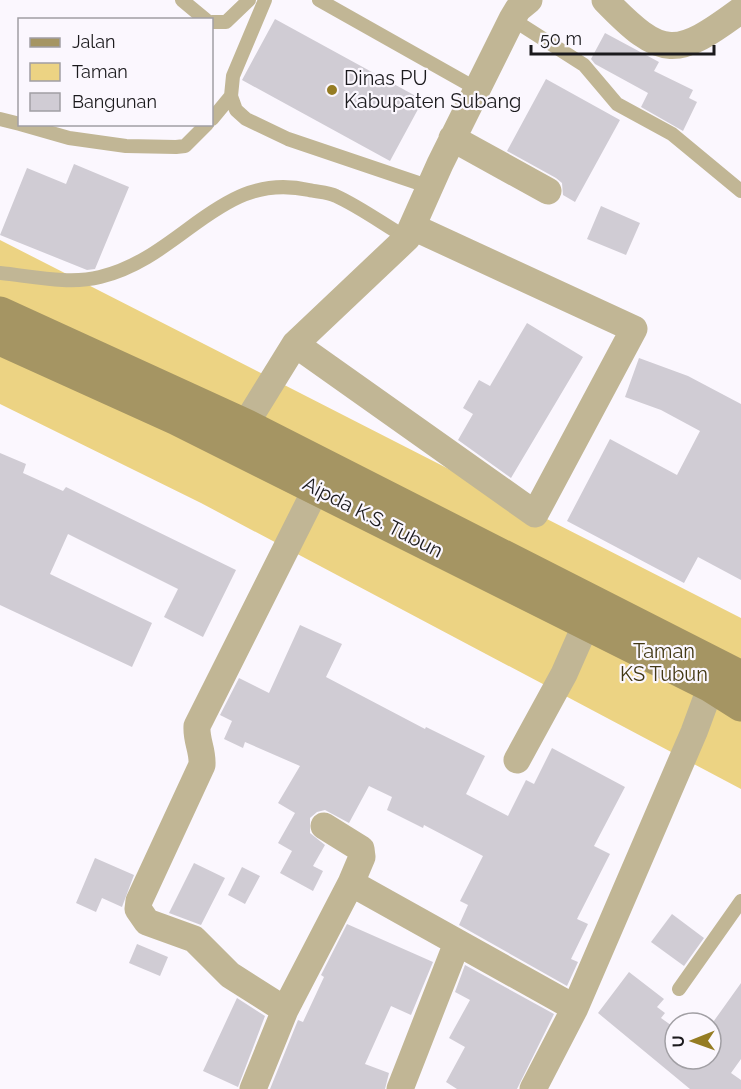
<svg xmlns="http://www.w3.org/2000/svg" width="741" height="1089" viewBox="0 0 741 1089" font-family="Raleway,sans-serif">
  <rect width="100%" height="100%" fill="#fbf7fe"/>
  <path fill="#ecd383" d="M 0,240 L 741,618 L 741,789 L 201,503 L 0,404 Z"/>
  <path fill="#d0ccd4" d="M 275,19 L 423,100 L 390,161 L 242,80 Z
    M 605,33 L 659,62 L 654,71 L 693,90 L 689,98 L 697,102 L 683,131 L 641,107 L 648,93 L 595,64 L 591,59 Z
    M 546,79 L 620,120 L 575,202 L 563,195 L 562,183 L 556,178 L 507,151 Z
    M 74,164 L 129,187 L 95,269 L 87,270 L 0,235 L 27,168 L 66,184 Z
    M 601,206 L 640,223 L 626,255 L 587,239 Z
    M 527,323 L 583,357 L 511,478 L 458,440 L 473,414 L 463,408 L 479,380 L 490,386 Z
    M 639,358 L 688,376 L 741,404 L 741,580 L 698,557 L 684,583 L 567,521 L 610,439 L 677,475 L 700,431 L 661,410 L 625,397 Z
    M 0,453 L 26,464 L 23,473 L 63,491 L 66,487 L 236,570 L 203,637 L 164,617 L 178,589 L 68,534 L 50,574 L 152,623 L 132,667 L 0,605 Z
    M 300,625 L 342,644 L 326,677 L 425,729 L 426,727 L 485,756 L 466,794 L 508,816 L 526,780 L 534,784 L 552,748 L 625,787 L 594,846 L 610,854 L 577,919 L 588,924 L 571,959 L 578,962 L 567,986 L 459,925 L 468,905 L 460,901 L 483,856 L 424,825 L 423,828 L 387,810 L 392,797 L 369,786 L 349,823 L 325,810 L 317,812 L 310,818 L 310,833 L 325,845 L 313,866 L 323,871 L 313,891 L 280,873 L 292,851 L 278,843 L 295,813 L 278,803 L 300,766 L 245,742 L 243,748 L 224,739 L 232,721 L 220,715 L 239,678 L 269,693 Z
    M 95,858 L 134,875 L 122,907 L 102,898 L 96,912 L 76,903 Z
    M 194,863 L 225,878 L 201,925 L 169,913 Z
    M 242,867 L 260,876 L 245,904 L 228,895 Z
    M 672,914 L 704,938 L 684,966 L 651,942 Z
    M 347,924 L 433,962 L 411,1015 L 391,1006 L 365,1064 L 389,1073 L 385,1089 L 270,1089 L 298,1020 L 303,1022 L 324,977 L 321,975 Z
    M 137,944 L 168,957 L 160,976 L 129,963 Z
    M 465,965 L 554,1014 L 517,1089 L 457,1089 L 446,1082 L 465,1047 L 449,1038 L 470,1000 L 455,992 Z
    M 629,972 L 664,999 L 657,1007 L 665,1013 L 661,1018 L 675,1028 L 675,1059 L 711,1059 L 711,1025 L 741,983 L 741,1059 L 731,1073 L 741,1080 L 741,1089 L 690,1089 L 598,1013 Z
    M 237,998 L 265,1016 L 238,1087 L 203,1071 Z"/>
  <g fill="none" stroke-linecap="round" stroke-linejoin="round">
    <path stroke="#c1b695" stroke-width="14" d="M 182,0 L 206,20
      M 265,0 L 233,76 L 231,96 L 236,110 L 246,119 L 288,139 L 430,187
      M 319,0 L 477,89
      M 512,19 L 584,65 L 617,104 L 672,134 L 741,191
      M 212,22 L 226,22 L 249,0
      M 0,119 L 20,124
      M 212,119 L 231,96
      M 20,124 L 69,138 L 126,146 L 176,147 L 185,146 L 207,124
      M 0,273 C 31,276 69,285 100,277 C 134,269 161,249 188,229 C 227,200 259,179 309,190 C 317,192 328,192 336,196 C 360,207 383,224 407,238
      M 679,989 L 741,901"/>
    <path stroke="#c1b695" stroke-width="27" d="M 605,0 C 663,60 676,58 741,10
      M 452,138 L 548,191
      M 295,344 L 407,238 L 440,164 L 512,19 L 518,9 L 529,0
      M 245,425 L 295,344 L 535,514 L 634,329 L 413,227
      M 517,760 L 564,674 L 586,624
      M 324,826 L 361,849 L 362,857 L 351,883
      M 285,1010 L 230,975 L 194,939 L 147,922 L 138,909 L 139,901 L 202,765 C 203,750 196,741 197,726 L 316,489
      M 253,1089 L 285,1010 L 351,883 L 575,1008
      M 400,1089 L 457,943
      M 533,1089 L 575,1008 L 694,732 L 711,686"/>
    <path stroke="#a59563" stroke-width="33" d="M 0,313 L 245,425 L 741,677
      M 0,339 L 177,419 L 711,686 L 741,705"/>
  </g>
  <circle fill="#957c23" stroke="#fbf7fe" stroke-width="2" cx="332" cy="90" r="6"/>
  <g text-anchor="middle" stroke-width="4.5" stroke-linejoin="round" paint-order="stroke">
    <g font-size="20" fill="#1b1a1d" stroke="#fbf7fe" text-anchor="start">
      <text x="344" y="85">Dinas PU<tspan x="344" dy="23">Kabupaten Subang</tspan></text>
    </g>
    <g font-size="20" fill="#1b1a1d" stroke="#fbf7fe">
      <text transform="translate(373 517) rotate(27)" y="7">Aipda K.S. Tubun</text>
    </g>
    <g font-size="20" fill="#423814" stroke="#fbf7fe">
      <text x="664" y="658">Taman<tspan x="664" dy="23">KS Tubun</tspan></text>
    </g>
  </g>
  <rect x="18" y="18" width="195" height="108" fill="#fbf7fe" stroke="#a19fa4" stroke-width="1.5"/>
  <rect x="30" y="38" width="30" height="9" fill="#a59563" stroke="#a19fa4" stroke-width="1.5"/>
  <text x="72" y="48" font-size="18" fill="#1b1a1d">Jalan</text>
  <rect x="30" y="63" width="30" height="18" fill="#ecd383" stroke="#a19fa4" stroke-width="1.5"/>
  <text x="72" y="78" font-size="18" fill="#1b1a1d">Taman</text>
  <rect x="30" y="93" width="30" height="18" fill="#d0ccd4" stroke="#a19fa4" stroke-width="1.5"/>
  <text x="72" y="108" font-size="18" fill="#1b1a1d">Bangunan</text>
  <g transform="translate(693 1041) rotate(269)"><circle r="28" fill="#fbf7fe" stroke="#a19fa4" stroke-width="1.5"/>
  <path d="M0-4.5L10 22L0 15L-10 22Z" fill="#957c23"/>
  <text y="-9" font-size="16" font-weight="bold" text-anchor="middle" fill="#1b1a1d">U</text>
  </g>
  <path d="M531 45v9h183v-9" fill="none" stroke="#1b1a1d" stroke-width="3"/>
  <text x="540" y="45" font-size="18" fill="#1b1a1d" stroke="#fbf7fe" stroke-width="4.5" paint-order="stroke">50 m</text>
</svg>
